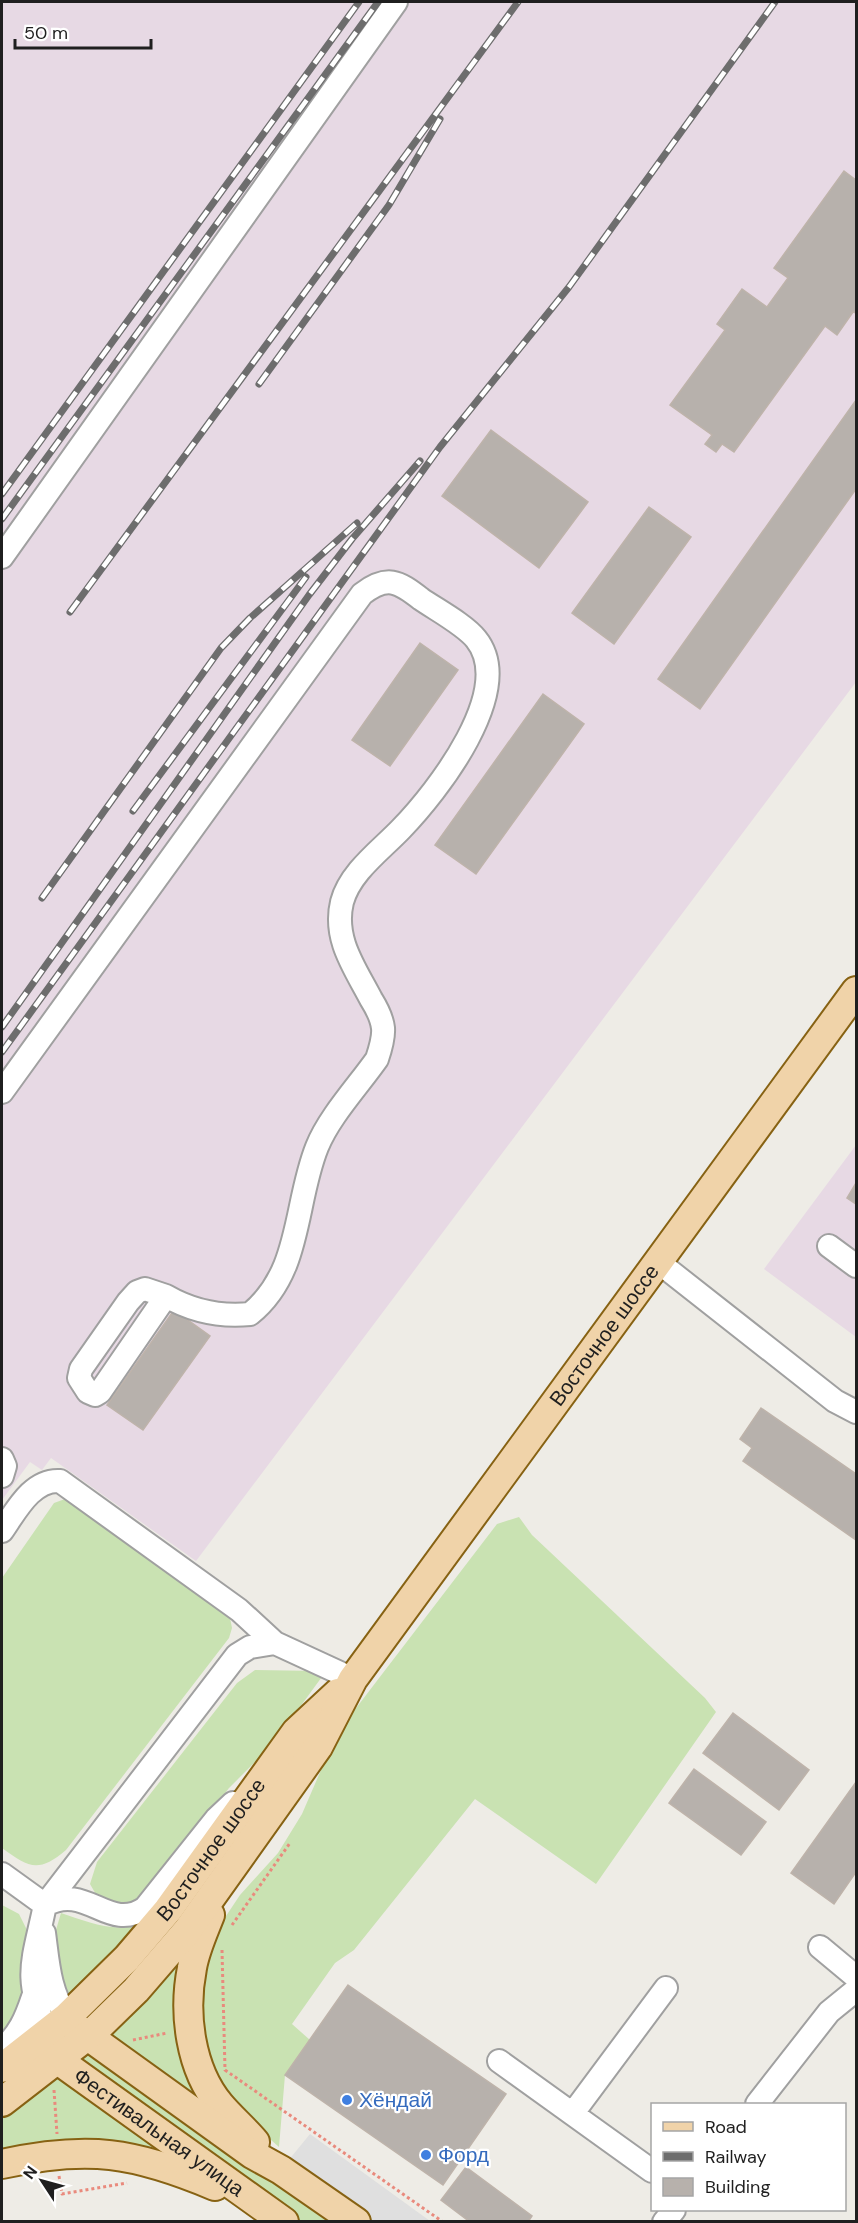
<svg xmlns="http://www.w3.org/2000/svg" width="858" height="2223" viewBox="0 0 858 2223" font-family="'DM Sans',sans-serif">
  <rect width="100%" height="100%" fill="#eeece6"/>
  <path fill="#e7d9e4" d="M 2,2 L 856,2 L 856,682 L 196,1561 L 51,1458 L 42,1470 L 30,1462 L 2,1500 Z
    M 856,1145 L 856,1337 L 764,1269 Z"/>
  <path fill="#c9e2b2" d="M 65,1499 L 229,1613 L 232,1628 L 229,1638 L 66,1850 C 38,1874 28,1867 2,1848 L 2,1578 L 54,1503 Z
    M 519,1517 L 532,1535 L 705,1698 L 716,1712 L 596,1884 L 475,1799 L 354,1950 L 335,1963 L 292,2024 L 310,2040 L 285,2075 L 279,2147 L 253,2124 L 228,2096 L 211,2061 L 203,2034 L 202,1998 L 208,1956 L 222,1922 L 240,1895 L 278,1853 L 302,1814 L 337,1733 L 497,1524 Z
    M 255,1670 L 319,1671 L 324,1674 L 273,1744 L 229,1788 L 147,1896 L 129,1908 L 98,1898 L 90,1884 L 97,1862 L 237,1683 Z
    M 2,1905 L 19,1914 L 27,1930 L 28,1943 L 24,2002 L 2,2042 Z
    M 61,1913 C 89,1922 116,1935 144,1922 L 66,2003 L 53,1940 Z
    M 184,1954 L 208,2110 L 105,2036 Z
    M 88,2053 L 331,2221 L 300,2221 L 85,2067 L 80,2059 Z
    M 58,2075 L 176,2158 L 2,2150 L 2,2115 Z"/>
  <path fill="#dfdfdf" d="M 310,2134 L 430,2221 L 372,2221 L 288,2161 Z"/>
  <path fill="#b7b1ac" stroke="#beb3aa" stroke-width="1.5" d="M 844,171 L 856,180 L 856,313 L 853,312 L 837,335 L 825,326 L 734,452 L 722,444 L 716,452 L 705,444 L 712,435 L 670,405 L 725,330 L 717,324 L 742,289 L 767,307 L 788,278 L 774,268 Z
    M 856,400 L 856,489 L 700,709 L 658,679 Z
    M 491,430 L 588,502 L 539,568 L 442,496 Z
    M 649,507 L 691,537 L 614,644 L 572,613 Z
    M 420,643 L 458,670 L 390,766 L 352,740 Z
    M 543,694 L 584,724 L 476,874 L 435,845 Z
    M 856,1183 L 856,1204 L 847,1198 Z
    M 174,1310 L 210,1336 L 143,1430 L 107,1405 Z
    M 761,1408 L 856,1474 L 856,1540 L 743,1461 L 752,1448 L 740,1439 Z
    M 733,1713 L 809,1770 L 779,1810 L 703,1753 Z
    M 694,1769 L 766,1822 L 741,1855 L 669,1803 Z
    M 856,1782 L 856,1872 L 834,1904 L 791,1873 Z
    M 348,1985 L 506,2094 L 443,2185 L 285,2075 Z
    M 466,2167 L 532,2216 L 528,2222 L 470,2222 L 441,2200 Z"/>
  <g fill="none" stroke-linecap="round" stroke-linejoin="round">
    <g stroke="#a0a0a0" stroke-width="26">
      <path id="minor" d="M 2,557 L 396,2
        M 2,1092 L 362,594 C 387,575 398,581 421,599 C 437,610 465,625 476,639 C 517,690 437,792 401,829 C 381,850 350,872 342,902 C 333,939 355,968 371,999 C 376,1007 382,1019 383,1028 C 384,1038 380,1050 377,1059 C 358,1086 329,1117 317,1147 C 294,1204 302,1272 250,1314 C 220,1317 192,1311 166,1296 L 100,1392 L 95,1395 L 88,1392 L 79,1378 L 81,1369 L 128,1302 L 137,1292 L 145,1289 L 166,1296
        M 829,1246 L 856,1266
        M 657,1261 L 835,1401 L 856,1412
        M 2,1459 L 5,1466 L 2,1476
        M 2,1531 C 16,1511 32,1479 60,1481 L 239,1610 L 275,1643 L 250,1647 L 237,1655 L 45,1905 C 33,1963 23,1974 47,2033
        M 275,1643 L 353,1679
        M 2,1874 L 45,1905
        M 45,1905 C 87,1882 108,1933 145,1908 L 216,1819 L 233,1803
        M 44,1933 C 48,1962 49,1991 67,2017
        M 820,1947 L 856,1977
        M 2,2049 C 19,2035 26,2018 33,1997
        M 499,2061 L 652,2171
        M 757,2104 L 829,2012 L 856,1990
        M 573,2113 L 666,1988
        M 664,2222 L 674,2210"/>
    </g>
    <g stroke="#876213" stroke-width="32">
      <g id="major">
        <path d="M 210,1915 C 203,1933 195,1950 192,1968 C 183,2013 190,2069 220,2105 C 231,2118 244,2129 255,2142"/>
        <path d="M 74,2026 L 252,2154 L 281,2170 L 356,2222"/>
        <path id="s1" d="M 50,2044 L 58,2060 L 76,2073 L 284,2222"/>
        <path id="s2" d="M 2,2068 L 67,2017 L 127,1958 L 168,1910 L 296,1732 L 338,1693"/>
        <path id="s3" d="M 2,2102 L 95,2030 L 136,1990 L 187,1931 L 318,1747 L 353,1679 L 856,991"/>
        <path d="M 2,2164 C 88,2145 134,2152 215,2186"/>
      </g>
    </g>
    <path stroke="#e98a7d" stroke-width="3" stroke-dasharray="3 3" stroke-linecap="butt" d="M 232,1925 L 290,1843
      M 222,1950 L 225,2070 L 443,2222
      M 133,2040 L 167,2033
      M 54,2090 L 57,2134
      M 59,2176 L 62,2194 L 127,2183"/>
    <use href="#minor" stroke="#fff" stroke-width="22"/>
    <use href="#major" stroke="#f0d3a9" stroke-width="28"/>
    <g stroke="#6d6d6d" stroke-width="7">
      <path id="rail" d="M 259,384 L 389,205 L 440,119
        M 2,494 L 359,2
        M 2,519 L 378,2
        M 70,612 L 518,2
        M 133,811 L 306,577
        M 42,898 L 221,648 L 250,618 L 357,523
        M 2,1027 L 309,595 L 352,539 L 420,461
        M 2,1052 L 440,447 L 569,287 L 775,2"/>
    </g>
    <use href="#rail" stroke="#fff" stroke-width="4.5" stroke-dasharray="14" stroke-linecap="butt"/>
  </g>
  <g fill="#3f7fe0" stroke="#fff" stroke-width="2">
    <circle cx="347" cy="2100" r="6"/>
    <circle cx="426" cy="2155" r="6"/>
  </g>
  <g text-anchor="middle" stroke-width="4.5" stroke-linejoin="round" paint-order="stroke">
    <g font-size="21" fill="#1f1f1f" stroke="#fff">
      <text dy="7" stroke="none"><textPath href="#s3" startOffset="981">Восточное шоссе</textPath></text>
      <text dy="7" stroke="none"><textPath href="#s2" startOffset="304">Восточное шоссе</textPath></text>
      <text dy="7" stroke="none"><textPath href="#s1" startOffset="142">Фестивальная улица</textPath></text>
    </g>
    <g font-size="21" fill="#366cbe" stroke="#fff" text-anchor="start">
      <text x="359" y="2107">Хёндай</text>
      <text x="438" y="2162">Форд</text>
    </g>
  </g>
  <rect width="858" height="2223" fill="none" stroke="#1f1f1f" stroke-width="6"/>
  <rect x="651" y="2103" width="195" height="108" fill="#ffffff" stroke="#a5a5a5" stroke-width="1.5"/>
  <rect x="663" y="2122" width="30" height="9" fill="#f0d3a9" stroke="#a5a5a5" stroke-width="1.5"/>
  <text x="705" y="2133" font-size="18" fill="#1f1f1f">Road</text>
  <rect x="663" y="2152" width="30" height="9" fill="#6d6d6d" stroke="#a5a5a5" stroke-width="1.5"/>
  <text x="705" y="2163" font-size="18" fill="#1f1f1f">Railway</text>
  <rect x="663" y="2178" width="30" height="18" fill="#b7b1ac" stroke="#a5a5a5" stroke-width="1.5"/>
  <text x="705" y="2193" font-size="18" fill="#1f1f1f">Building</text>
  <g transform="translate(42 2181) rotate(306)" stroke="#ffffff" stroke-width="4.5" paint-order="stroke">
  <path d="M0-4.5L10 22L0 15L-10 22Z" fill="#1f1f1f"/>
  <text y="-9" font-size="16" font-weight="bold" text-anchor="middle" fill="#1f1f1f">N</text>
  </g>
  <path d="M15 39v9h136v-9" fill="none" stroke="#1f1f1f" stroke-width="3"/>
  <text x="24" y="39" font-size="18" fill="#1f1f1f" stroke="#ffffff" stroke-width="4.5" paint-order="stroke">50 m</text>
</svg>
